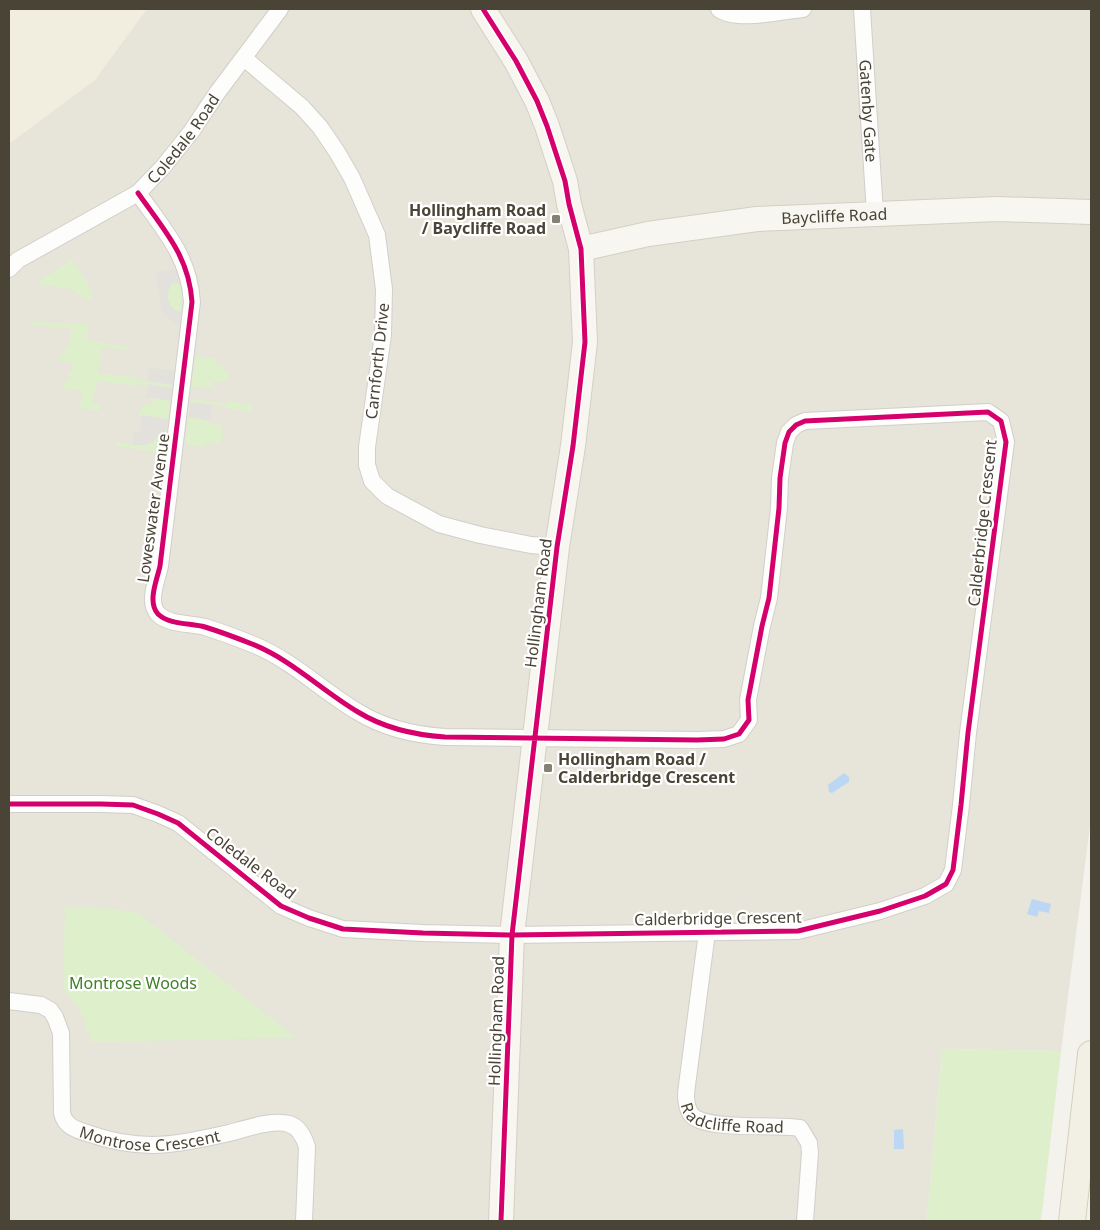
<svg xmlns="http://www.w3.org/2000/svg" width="1100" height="1230" viewBox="0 0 1100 1230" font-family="'Noto Sans',sans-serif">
  <rect width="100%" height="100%" fill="#f3f2ed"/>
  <path fill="#e7e4da" d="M 9,9 L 1091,9 L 1091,818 L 1061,1051 L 942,1049 L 927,1221 L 9,1221 Z"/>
  <path fill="#f1eedf" d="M 9,9 L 147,9 L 95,80 L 9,144 Z"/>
  <path fill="#deefcc" d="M 72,259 L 92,291 L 91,301 L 80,296 L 71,289 L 36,284 Z
    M 181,283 L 181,312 C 167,308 164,295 172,284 Z
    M 34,322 L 89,324 L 87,340 L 128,347 L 128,350 L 102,347 L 98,373 L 134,377 L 134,379 L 173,385 L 172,388 L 149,384 L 148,386 L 134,384 L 133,386 L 97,381 L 96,390 L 94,390 L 93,404 L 99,405 L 99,411 L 80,408 L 82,390 L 63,389 L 64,382 L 69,382 L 69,374 L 72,371 L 71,361 L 60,361 L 60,353 L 65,353 L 66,347 L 70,347 L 71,328 L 34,326 Z
    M 196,356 L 216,359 L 215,364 L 224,365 L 223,371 L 229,373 L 229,378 L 227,378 L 224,383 L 215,381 C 209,391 201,387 191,386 Z
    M 153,398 L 170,401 L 168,419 L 136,415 L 140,412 L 143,405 L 152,403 Z
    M 191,399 L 227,404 L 227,401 L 252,405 L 251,412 L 225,408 L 225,406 L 191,402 Z
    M 189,417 L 206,420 L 210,424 L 221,425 L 221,431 L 223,432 L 223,440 L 220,439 L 219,444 L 207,443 L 204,447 L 185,444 Z
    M 160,434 L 166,435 L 164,453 L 115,446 L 115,442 C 128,444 151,449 160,434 Z
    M 65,907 L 96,907 L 138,913 L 296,1038 L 91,1042 L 80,1010 L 63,988 Z
    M 942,1049 L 1061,1051 L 1041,1221 L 927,1221 Z"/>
  <path fill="#e2e1dc" d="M 178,268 L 181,283 L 172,284 L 168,290 L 167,296 L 170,305 L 175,310 L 181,312 L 180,325 L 164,316 L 161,309 L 156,273 Z
    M 149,368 L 174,371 L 173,385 L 148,381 Z
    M 148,384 L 172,388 L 170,401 L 147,397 Z
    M 191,402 L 212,405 L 210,420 L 189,417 Z
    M 142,415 L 168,419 L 166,435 L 160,434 L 153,442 L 147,445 L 133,445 L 134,433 L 140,433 Z"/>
  <path fill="#bcd7f3" d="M 844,773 L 849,777 L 849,782 L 832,793 L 829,792 L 828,785 Z
    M 1032,899 L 1051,904 L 1049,913 L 1039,911 L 1037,917 L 1027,914 Z
    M 903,1129 L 904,1149 L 894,1149 L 894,1130 Z"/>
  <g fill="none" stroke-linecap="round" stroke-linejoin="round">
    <g stroke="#d1cfca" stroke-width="18">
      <g id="street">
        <path d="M 719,9 C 735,22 782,11 803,9"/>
        <path id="s1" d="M 862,9 L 875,214"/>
        <path d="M 244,58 L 302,107 L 320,127 L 337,152 L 352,178 L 377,235 L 384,289 L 383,335 L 367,447 L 367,465 L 372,481 L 387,496 L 439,524 L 480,535 L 531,545 L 557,547"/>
        <path id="s2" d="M 9,269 L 18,260 L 138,193 L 163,167 L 191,132 L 217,93 L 280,9"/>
        <path d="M 9,804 L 101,804 L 133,805 L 158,814 L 178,823 L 281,906 L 309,918 L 343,929 L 423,933 L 512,935 L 798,931 L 880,911 L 925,896 L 946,884 L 953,870 L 961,805 L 968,733 L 1006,442 L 1001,421 L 988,412 L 805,421 L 796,425 L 789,432 L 785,443 L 780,478 L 779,508 L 769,598 L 762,626 L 748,700 L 749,720 L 739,734 L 724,739 L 697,740 L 445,737 C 415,735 384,728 358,712 C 321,690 292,660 252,644 C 237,638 221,632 205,627 C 191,623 169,625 158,614 C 147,602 157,580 160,566 L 192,302 C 189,256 164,230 138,193"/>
        <path id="s3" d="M 707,932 L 686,1093 C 686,1102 687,1113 695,1118 C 717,1130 773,1124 800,1128 L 809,1143 L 810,1153 L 805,1221"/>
        <path id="s4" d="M 9,1001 L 41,1005 L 50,1010 L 55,1017 L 61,1033 L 62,1113 C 65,1127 77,1130 90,1134 C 142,1152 177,1145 229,1133 C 245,1129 273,1119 289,1124 C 299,1127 304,1137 307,1147 L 304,1221"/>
      </g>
    </g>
    <g stroke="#d3d0c3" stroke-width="26">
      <g id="secondary">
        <path d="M 483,9 L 516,61 L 537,101 L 547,126 L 565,181 L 569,204 L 581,249 L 585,342 L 573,446 L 557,547 L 512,935 L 501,1221"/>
        <path id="s5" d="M 581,249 L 648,234 L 757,219 L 997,209 L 1091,212"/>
      </g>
    </g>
    <g stroke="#d6d0b9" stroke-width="28">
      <path id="primary" d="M 1072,1221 L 1091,1054"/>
    </g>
    <use href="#street" stroke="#fdfdfc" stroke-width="16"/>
    <use href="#secondary" stroke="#f7f6f0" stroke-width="24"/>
    <use href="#primary" stroke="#f2efe4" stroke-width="26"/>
    <g stroke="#fff" stroke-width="8">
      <path id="cycleway" d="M 483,9 L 516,61 L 537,101 L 547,126 L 565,181 L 569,204 L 581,249 L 585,342 L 573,446 L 557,547 L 512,935 L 501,1221
        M 9,804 L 101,804 L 133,805 L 158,814 L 178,823 L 281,906 L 309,918 L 343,929 L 423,933 L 512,935 L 798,931 L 880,911 L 925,896 L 946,884 L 953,870 L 961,805 L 968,733 L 1006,442 L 1001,421 L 988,412 L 805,421 L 796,425 L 789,432 L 785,443 L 780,478 L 779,508 L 769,598 L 762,626 L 748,700 L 749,720 L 739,734 L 724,739 L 697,740 L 445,737 C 415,735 384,728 358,712 C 321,690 292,660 252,644 C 237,638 221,632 205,627 C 191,623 169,625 158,614 C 147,602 157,580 160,566 L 192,302 C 189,256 164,230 138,193"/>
    </g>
    <use href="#cycleway" stroke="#d6006c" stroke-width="5"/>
  </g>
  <g fill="#858177" stroke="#fff" stroke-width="2">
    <rect x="551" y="214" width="10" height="10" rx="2.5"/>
    <rect x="543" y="763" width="10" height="10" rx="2.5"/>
  </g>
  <g text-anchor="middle" stroke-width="4.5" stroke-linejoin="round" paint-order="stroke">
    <g font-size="16" fill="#4a4437" stroke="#fff">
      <text dy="6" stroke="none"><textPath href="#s1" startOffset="102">Gatenby Gate</textPath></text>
      <text dy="6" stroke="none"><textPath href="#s2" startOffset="221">Coledale Road</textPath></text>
      <text dy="6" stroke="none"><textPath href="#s5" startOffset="256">Baycliffe Road</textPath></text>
      <text transform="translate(377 361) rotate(-84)" y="6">Carnforth Drive</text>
      <text transform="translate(153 508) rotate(-82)" y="6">Loweswater Avenue</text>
      <text transform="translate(982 523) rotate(-84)" y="6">Calderbridge Crescent</text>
      <text transform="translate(538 603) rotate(-83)" y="6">Hollingham Road</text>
      <text transform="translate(251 863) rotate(37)" y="6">Coledale Road</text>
      <text transform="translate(718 918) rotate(-1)" y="6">Calderbridge Crescent</text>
      <text transform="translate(496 1021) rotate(-88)" y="6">Hollingham Road</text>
      <text dy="6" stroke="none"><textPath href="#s3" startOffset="226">Radcliffe Road</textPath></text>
      <text dy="6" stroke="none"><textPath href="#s4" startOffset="246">Montrose Crescent</textPath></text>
    </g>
    <g font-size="16" font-weight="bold" fill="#4a4437" stroke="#fff" text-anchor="end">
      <text x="546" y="216">Hollingham Road<tspan x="546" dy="18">/ Baycliffe Road</tspan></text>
      <text x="558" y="765" text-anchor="start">Hollingham Road /<tspan x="558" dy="18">Calderbridge Crescent</tspan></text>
    </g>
    <g font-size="16" fill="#408026" stroke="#fff">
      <text x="133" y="989">Montrose Woods</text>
    </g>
  </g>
  <rect width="1100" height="1230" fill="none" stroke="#4a4437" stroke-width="20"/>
</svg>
